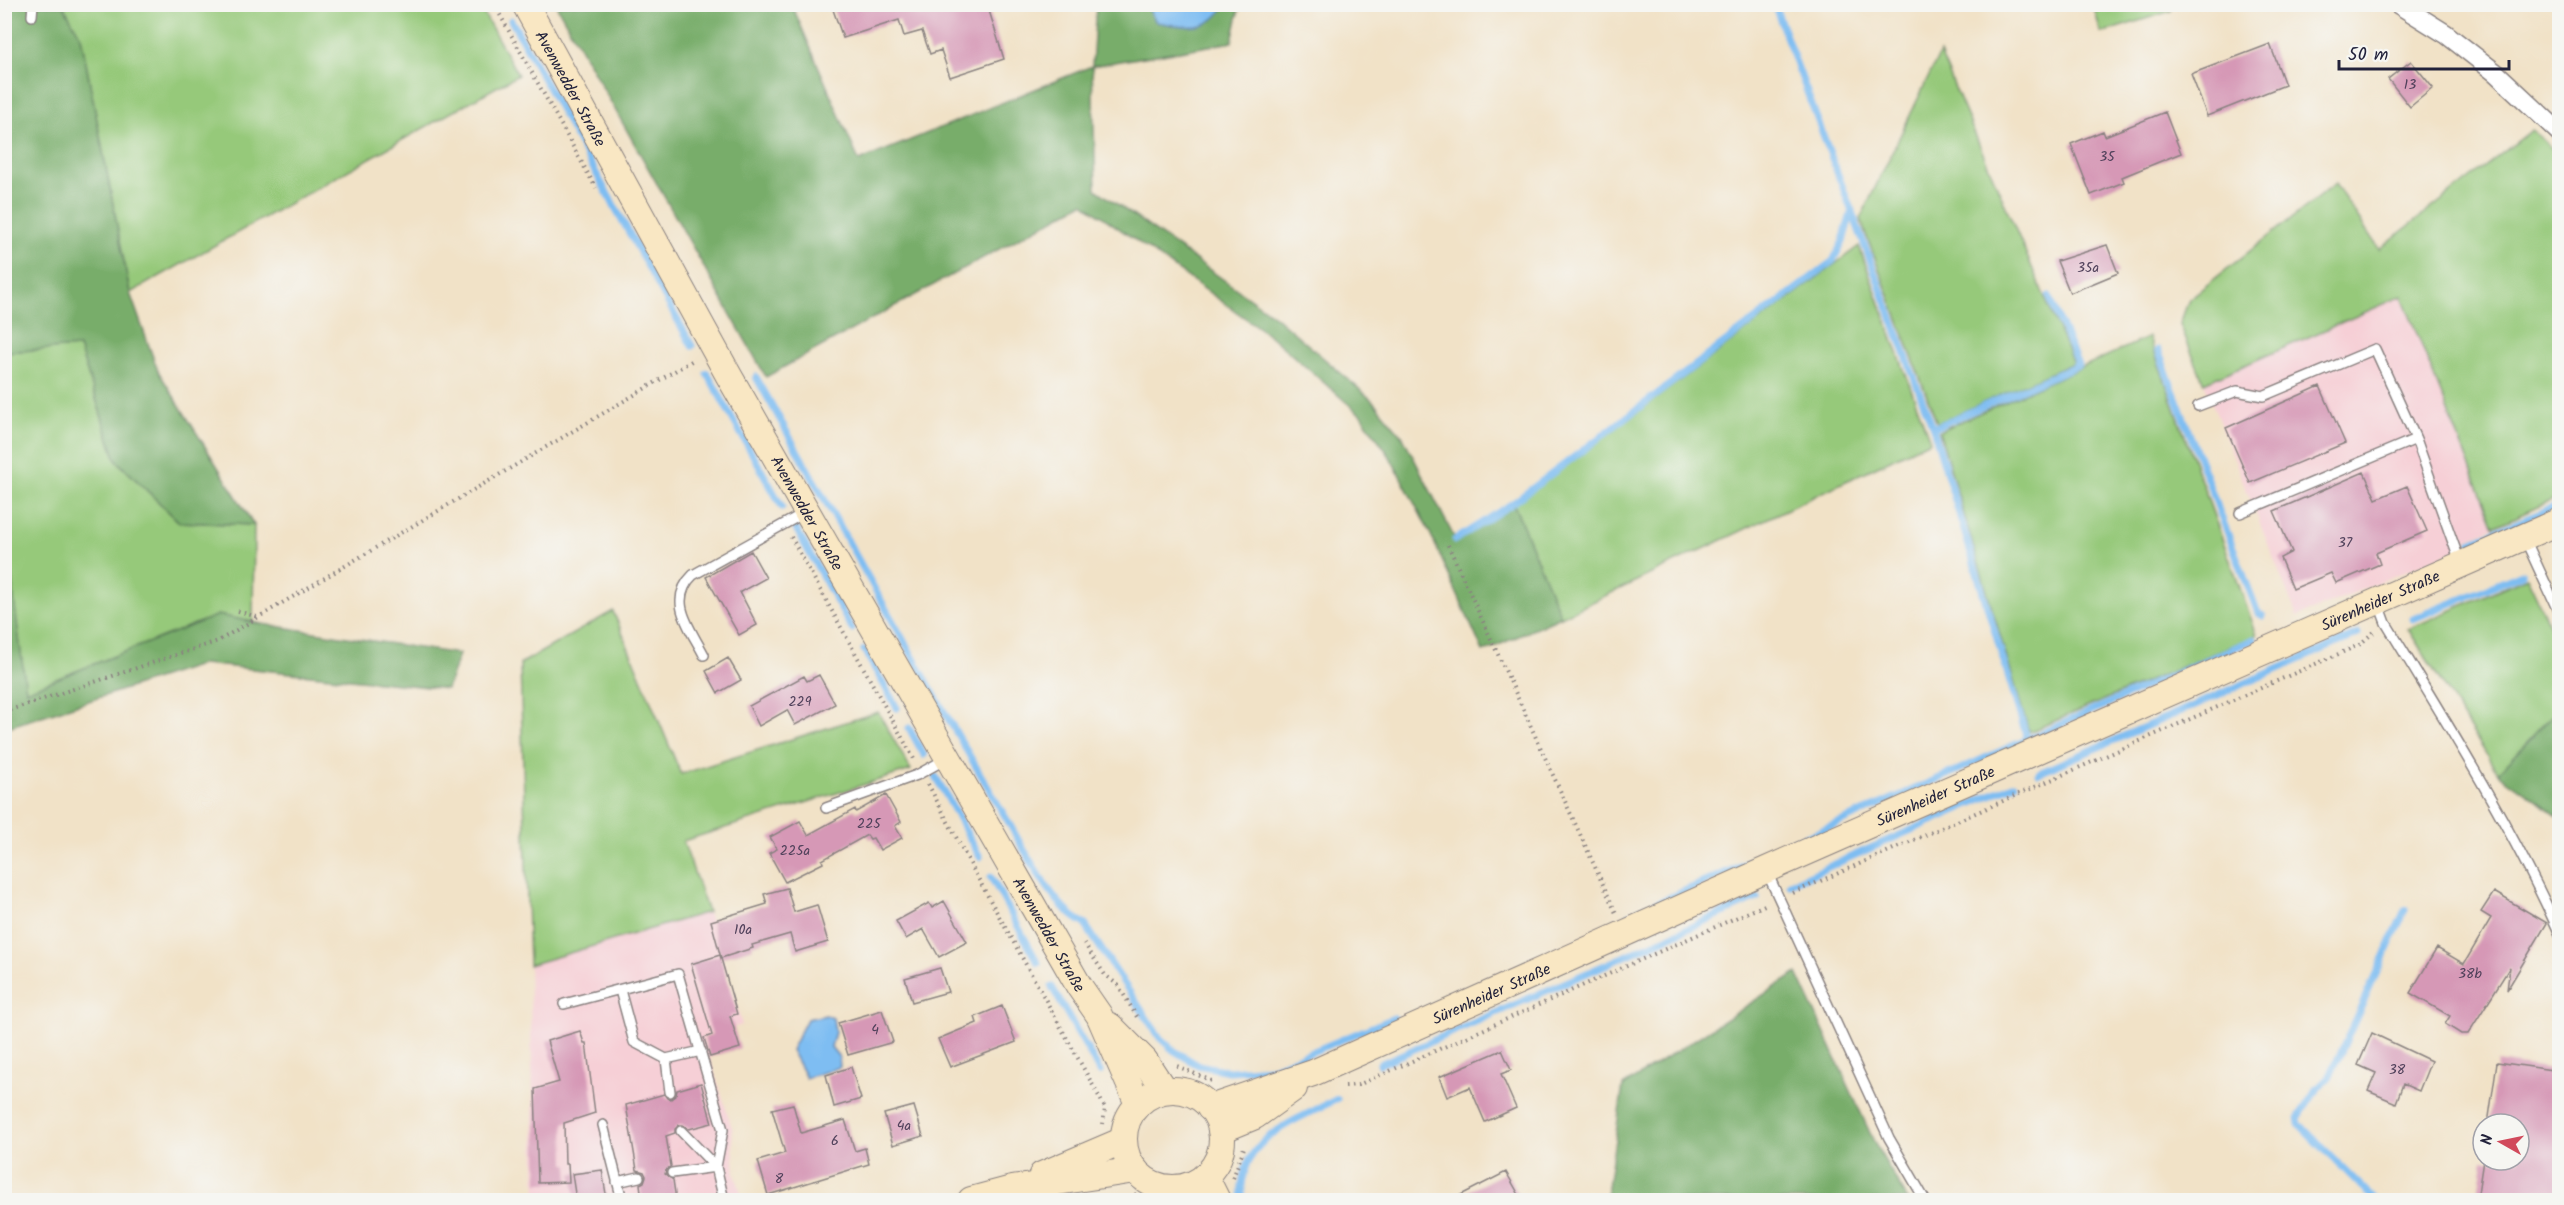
<svg xmlns="http://www.w3.org/2000/svg" width="2564" height="1205" viewBox="0 0 2564 1205" font-family="Kalam,sans-serif">
  <rect width="100%" height="100%" fill="#f6f6f2"/>
  <filter id="ink" filterUnits="userSpaceOnUse"><feTurbulence type="fractalNoise" baseFrequency=".0167" numOctaves="2"/><feDisplacementMap in="SourceGraphic" scale="12" xChannelSelector="R" yChannelSelector="G"/><feConvolveMatrix kernelMatrix="1 2 1 2 8 2 1 2 1" color-interpolation-filters="sRGB"/></filter>
  <filter id="wash" filterUnits="userSpaceOnUse"><feTurbulence type="fractalNoise" baseFrequency=".008" numOctaves="4" result="noise"/><feDisplacementMap in="SourceGraphic" scale="24" xChannelSelector="R" yChannelSelector="G"/><feGaussianBlur stdDeviation="1.35" result="paint"/><feColorMatrix in="noise" values="0 0 0 0 0 0 0 0 0 0 0 0 0 0 0 0 0 1.4 0 .05"/><feComposite in="paint" operator="in"/></filter>
  <g filter="url(#wash)">
    <rect width="100%" height="100%" fill="#f1e2c7"/>
    <path fill="#f6cfd6" d="M 2403,296 L 2494,527 L 2465,540 L 2467,545 L 2297,617 L 2204,383 Z
      M 708,912 L 742,1025 L 703,1037 L 732,1128 L 735,1174 L 743,1200 L 536,1200 L 529,965 Z"/>
    <path fill="#96c97a" stroke="#5c765a" stroke-width="1.5" d="M 63,5 L 479,5 L 518,75 L 130,293 L 81,37 Z
      M 2093,5 L 2093,4 L 2172,5 L 2171,11 L 2101,33 Z
      M 1940,53 L 2073,363 L 1937,423 L 1860,219 Z
      M 2532,130 L 2559,155 L 2559,497 L 2494,527 L 2402,296 L 2204,383 L 2180,324 L 2189,299 L 2335,184 L 2379,249 Z
      M 1859,246 L 1930,441 L 1561,617 L 1514,505 Z
      M 2149,337 L 2257,635 L 2029,732 L 1939,431 Z
      M 79,347 L 116,460 L 179,522 L 254,525 L 253,622 L 218,615 L 26,691 L 4,529 L 4,352 Z
      M 2527,577 L 2559,645 L 2559,708 L 2498,773 L 2408,629 Z
      M 613,611 L 681,774 L 878,712 L 911,770 L 683,841 L 708,912 L 529,965 L 520,664 Z"/>
    <path fill="#78ad6a" stroke="#4d6852" stroke-width="1.5" d="M 5,5 L 63,5 L 81,37 L 130,293 L 158,371 L 254,525 L 179,522 L 116,460 L 79,347 L 5,352 Z
      M 556,5 L 792,5 L 859,161 L 1092,66 L 1096,5 L 1240,5 L 1232,42 L 1092,66 L 1096,189 L 1276,317 L 1372,400 L 1403,437 L 1456,541 L 1514,505 L 1561,617 L 1483,652 L 1430,533 L 1389,455 L 1361,415 L 1269,335 L 1083,203 L 766,377 Z
      M 5,529 L 26,691 L 218,615 L 262,624 L 459,654 L 447,689 L 203,664 L 5,728 Z
      M 2559,708 L 2559,817 L 2498,773 Z
      M 1797,973 L 1876,1146 L 1908,1200 L 1606,1200 L 1623,1086 Z"/>
    <path fill="#7ebdf2" stroke="#507096" stroke-width="1.5" d="M 1146,5 L 1225,5 C 1209,34 1184,27 1156,22 Z
      M 826,1015 L 833,1018 L 835,1032 L 831,1047 L 839,1057 L 840,1067 L 806,1078 L 791,1050 L 807,1019 Z"/>
    <g fill="none" stroke-linecap="round" stroke-linejoin="round">
      <path stroke="#7ebdf2" stroke-width="7" d="M 1774,4 L 1933,428 L 2027,738
        M 511,20 L 692,346
        M 2158,350 L 2258,613 L 2263,616
        M 707,373 L 782,507
        M 756,377 C 838,522 917,668 1002,811 C 1020,841 1053,910 1084,923 L 1160,1038 L 1173,1050 L 1198,1065 L 1229,1071 L 1273,1068 L 1394,1018
        M 1933,428 L 2078,365 L 2049,296
        M 795,527 L 852,629
        M 1455,540 L 1513,503 L 1833,261 L 1843,241 L 1852,210
        M 2471,542 L 2560,505
        M 2413,619 L 2522,574
        M 864,650 L 897,708
        M 909,728 L 924,755
        M 2039,773 L 2358,634
        M 936,777 L 980,857
        M 991,877 L 1038,963
        M 1790,884 L 2015,784
        M 1630,915 L 2254,639
        M 1052,987 L 1100,1072
        M 1380,1064 L 1757,898
        M 1242,1200 C 1237,1138 1292,1123 1337,1099
        M 2375,1200 L 2299,1124 L 2298,1118 L 2317,1089 L 2330,1076 L 2405,910"/>
    </g>
    <g id="blocks">
      <path fill="#d698b6" d="M 831,4 L 987,4 L 1004,59 L 950,77 L 941,50 L 930,54 L 922,31 L 904,36 L 899,20 L 843,38 Z
        M 2270,44 L 2285,85 L 2207,116 L 2191,74 Z
        M 2411,61 L 2433,88 L 2410,107 L 2388,79 Z
        M 2165,112 L 2181,153 L 2122,177 L 2124,182 L 2091,195 L 2071,144 L 2103,131 L 2105,136 Z
        M 2107,245 L 2118,273 L 2070,293 L 2057,261 Z
        M 2320,386 L 2345,443 L 2250,483 L 2226,428 Z
        M 2364,472 L 2376,499 L 2407,486 L 2427,531 L 2376,553 L 2380,564 L 2336,583 L 2331,573 L 2293,589 L 2280,558 L 2292,552 L 2274,511 Z
        M 751,551 L 766,578 L 740,592 L 757,625 L 739,635 L 706,577 Z
        M 728,658 L 741,680 L 718,693 L 706,671 Z
        M 819,675 L 835,704 L 795,725 L 787,710 L 759,726 L 749,706 L 804,676 L 807,681 Z
        M 886,795 L 901,822 L 895,826 L 902,838 L 880,850 L 873,838 L 870,839 L 867,835 L 822,860 L 823,863 L 785,882 L 769,853 L 777,849 L 770,837 L 800,821 L 808,835 L 855,809 L 856,812 Z
        M 787,888 L 794,912 L 817,905 L 828,942 L 795,952 L 790,934 L 752,945 L 753,948 L 721,958 L 711,921 L 767,904 L 764,894 Z
        M 2494,892 L 2547,923 L 2507,990 L 2510,967 L 2468,1034 L 2461,1034 L 2445,1024 L 2450,1016 L 2410,993 L 2437,948 L 2464,964 L 2491,918 L 2481,912 Z
        M 944,901 L 967,942 L 939,957 L 923,929 L 906,939 L 896,921 L 929,903 L 932,908 Z
        M 720,955 L 737,1014 L 730,1016 L 740,1048 L 710,1057 L 704,1038 L 712,1035 L 691,964 Z
        M 940,968 L 948,992 L 912,1002 L 905,978 Z
        M 1002,1006 L 1016,1042 L 950,1067 L 938,1039 L 977,1023 L 975,1017 Z
        M 882,1010 L 893,1042 L 848,1055 L 838,1023 Z
        M 580,1031 L 584,1043 L 586,1043 L 595,1113 L 564,1123 L 565,1164 L 568,1164 L 569,1182 L 538,1183 L 535,1089 L 559,1082 L 547,1041 Z
        M 2372,1033 L 2431,1061 L 2419,1091 L 2403,1084 L 2396,1103 L 2368,1091 L 2376,1073 L 2358,1065 Z
        M 1502,1050 L 1511,1070 L 1501,1074 L 1516,1108 L 1485,1122 L 1470,1087 L 1447,1097 L 1439,1077 Z
        M 2497,1062 L 2559,1071 L 2559,1200 L 2477,1200 L 2483,1160 L 2519,1160 L 2519,1124 L 2488,1124 Z
        M 851,1067 L 861,1099 L 834,1107 L 826,1075 Z
        M 701,1083 L 712,1123 L 689,1129 L 683,1125 L 679,1125 L 675,1129 L 675,1133 L 666,1136 L 671,1166 L 666,1170 L 665,1174 L 673,1180 L 676,1200 L 642,1200 L 640,1184 L 644,1182 L 646,1176 L 644,1172 L 637,1170 L 626,1105 L 664,1094 L 667,1098 L 671,1099 L 676,1095 L 677,1090 Z
        M 793,1104 L 801,1133 L 845,1120 L 855,1151 L 865,1148 L 869,1164 L 768,1195 L 758,1161 L 785,1153 L 772,1109 Z
        M 914,1106 L 923,1136 L 893,1145 L 884,1114 Z
        M 602,1170 L 607,1200 L 576,1200 L 572,1174 Z
        M 1506,1172 L 1522,1200 L 1451,1200 Z"/>
    </g>
  </g>
  <g filter="url(#ink)">
    <use href="#blocks" fill-opacity="0" stroke="#8a8281" stroke-width="1.5"/>
    <g fill="none" stroke-linecap="round" stroke-linejoin="round">
      <g stroke="#8a8281" stroke-width="12">
        <path id="lane" d="M 32,16 L 33,4
          M 2198,406 L 2237,391 L 2263,396 L 2375,349 L 2416,439
          M 2240,513 L 2416,439 L 2460,562
          M 2525,539 L 2560,615
          M 2379,604 L 2386,623 C 2448,725 2511,825 2560,934
          M 704,655 C 691,629 666,601 693,575 L 806,512
          M 826,808 L 917,775 L 946,759
          M 1766,870 L 1889,1138 L 1925,1200
          M 620,990 L 634,1042 L 666,1059 L 670,1092
          M 564,1004 L 678,974 L 723,1130 L 716,1167 L 724,1200
          M 666,1059 L 701,1051
          M 603,1125 L 622,1200
          M 681,1131 L 716,1167
          M 672,1173 L 716,1167
          M 617,1182 L 639,1177"/>
      </g>
      <g stroke="#8a8281" stroke-width="21">
        <path id="street" d="M 2398,4 L 2446,34 L 2496,73 L 2560,133"/>
      </g>
      <g stroke="#8a8281" stroke-width="28">
        <g id="secondary">
          <path id="s1" d="M 525,4 L 729,376 L 1079,986 L 1099,1015 L 1138,1104"/>
          <path d="M 1110,1026 L 1145,1061 L 1164,1090"/>
          <circle cx="1173" cy="1139" r="49"/>
          <path id="s2" d="M 1210,1108 L 1313,1073 L 1766,870 L 2560,521"/>
          <path d="M 1221,1130 L 1255,1116 L 1294,1088"/>
          <path d="M 1042,1175 L 1124,1140"/>
          <path d="M 1205,1176 L 1217,1200"/>
          <path d="M 971,1200 L 1012,1189 L 1135,1170"/>
        </g>
      </g>
      <path stroke="#8a8281" stroke-width="4" stroke-dasharray="1.5 4.5" stroke-linecap="butt" d="M 494,4 L 596,188
        M 791,537 L 914,759
        M 1448,545 L 1616,913
        M 238,611 L 257,617
        M 4,712 L 218,641 L 695,359
        M 928,784 L 974,871 L 1095,1089 L 1105,1108 L 1103,1124
        M 1793,893 L 2359,645 L 2374,632
        M 1084,943 L 1105,975 L 1118,985 L 1137,1017
        M 1177,1066 L 1214,1082
        M 1345,1086 L 1358,1085 L 1767,904
        M 1233,1178 L 1245,1145
        M 1134,1194 L 1147,1200"/>
      <use href="#lane" stroke="#fff" stroke-width="9"/>
      <use href="#street" stroke="#fff" stroke-width="18"/>
      <use href="#secondary" stroke="#f9e7c3" stroke-width="26"/>
    </g>
  </g>
  <g text-anchor="middle" stroke-width="6" stroke-linejoin="round" paint-order="stroke">
    <g font-size="14" fill="#4f405a">
      <text x="2410" y="89">13</text>
      <text x="2107" y="161">35</text>
      <text x="2088" y="272">35a</text>
      <text x="2345" y="547">37</text>
      <text x="800" y="706">229</text>
      <text x="869" y="828">225</text>
      <text x="795" y="855">225a</text>
      <text x="743" y="934">10a</text>
      <text x="2470" y="978">38b</text>
      <text x="875" y="1034">4</text>
      <text x="2397" y="1074">38</text>
      <text x="904" y="1130">4a</text>
      <text x="835" y="1145">6</text>
      <text x="779" y="1183">8</text>
    </g>
    <g font-size="16" fill="#22223b" stroke="#f6f6f2">
      <text dy="6" stroke="none"><textPath href="#s1" startOffset="96">Avenwedder Straße</textPath></text>
      <text dy="6" stroke="none"><textPath href="#s1" startOffset="582">Avenwedder Straße</textPath></text>
      <text dy="6" stroke="none"><textPath href="#s2" startOffset="1276">Sürenheider Straße</textPath></text>
      <text dy="6" stroke="none"><textPath href="#s2" startOffset="790">Sürenheider Straße</textPath></text>
      <text dy="6" stroke="none"><textPath href="#s1" startOffset="1068">Avenwedder Straße</textPath></text>
      <text dy="6" stroke="none"><textPath href="#s2" startOffset="304">Sürenheider Straße</textPath></text>
    </g>
  </g>
  <rect width="2564" height="1205" fill="none" stroke="#f6f6f2" stroke-width="24"/>
  <g transform="translate(2501 1142) rotate(279)"><circle r="28" fill="#f6f6f2" stroke="#a1a1a9" stroke-width="1.5"/>
  <path d="M0-4.5L10 22L0 15L-10 22Z" fill="#d1495b"/>
  <text y="-9" font-size="16" font-weight="bold" text-anchor="middle" fill="#22223b">N</text>
  </g>
  <path d="M2339 60v9h170v-9" fill="none" stroke="#22223b" stroke-width="3"/>
  <text x="2348" y="60" font-size="18" fill="#22223b" stroke="#f6f6f2" stroke-width="4.5" paint-order="stroke">50 m</text>
</svg>
